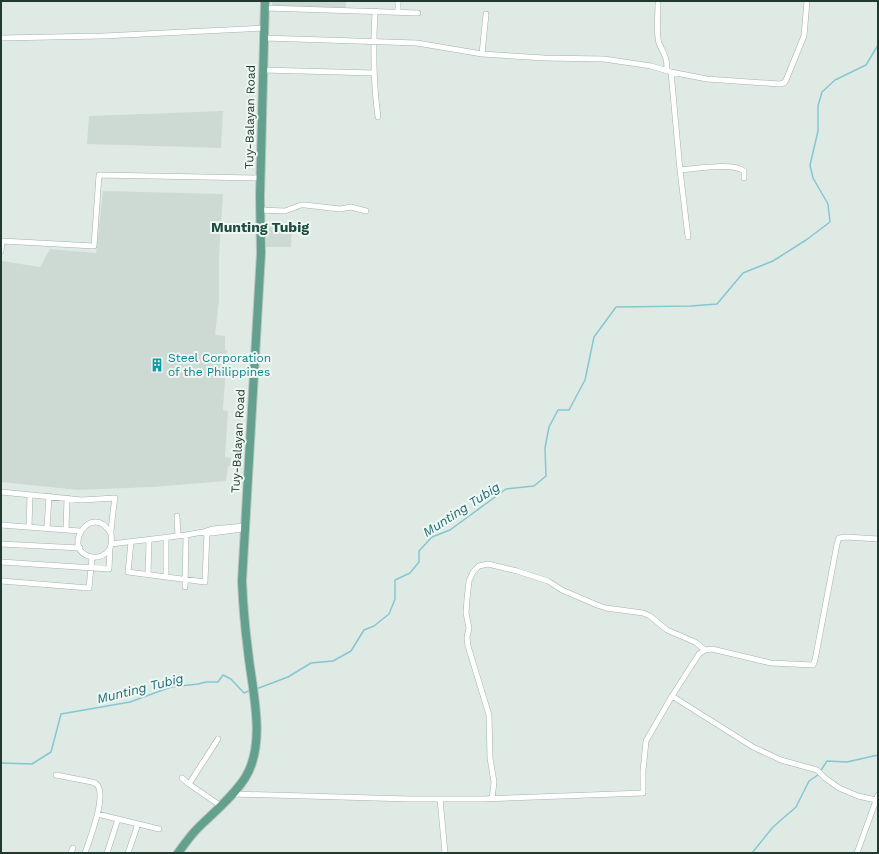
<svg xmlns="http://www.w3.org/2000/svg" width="879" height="854" viewBox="0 0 879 854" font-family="'Work Sans',sans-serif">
  <rect width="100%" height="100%" fill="#dfeae5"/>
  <path fill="#cddad4" d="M 272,1 L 346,1 L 346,8 L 272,8 Z
    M 223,111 L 221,148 L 87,144 L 89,116 Z
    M 103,191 L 223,194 L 219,255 L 219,300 L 215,335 L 225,336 L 225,350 L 227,350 L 223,410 L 228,411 L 225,457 L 231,458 L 230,466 L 228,466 L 226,481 L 153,487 L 78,490 L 1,482 L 1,267 L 2,261 L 40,267 L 50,249 L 96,253 Z
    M 267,224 L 292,224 L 291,247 L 266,247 Z"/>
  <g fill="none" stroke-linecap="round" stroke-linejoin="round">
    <path stroke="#85c7d1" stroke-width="1.5" d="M 256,689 L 288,677 L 311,663 L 333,661 L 351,651 L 364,630 L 374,626 L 389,614 L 395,599 L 395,580 L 410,573 L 419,562 L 419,551 L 432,537 L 450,530 L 506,489 L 534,486 L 546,476 L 545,448 L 549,427 L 558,410 L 569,410 L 585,380 L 594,337 L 616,307 L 691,306 L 717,304 L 743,273 L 773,261 L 806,240 L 830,222 L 828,204 L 813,178 L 810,165 L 818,131 L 818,106 L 822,92 L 835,80 L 866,65 L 878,45
      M 1,763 L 32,764 L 51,752 L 61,714 L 130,702 L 171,687 L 198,684 L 206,682 L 218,682 L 223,675 L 231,679 L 244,693 L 251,690
      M 752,853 L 773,827 L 796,807 L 809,781 L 818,775 L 827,761 L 847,762 L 878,755"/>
    <g stroke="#a2b2ac" stroke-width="6">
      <path id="street" d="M 658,4 C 658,13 656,35 659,43 C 664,55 667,56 667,70
        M 265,8 L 418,13
        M 375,11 C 373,47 373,81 378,117
        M 398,12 L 398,1
        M 1,38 L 103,36 L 264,28
        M 264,38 L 417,43 L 482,54 L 544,58 L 604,59 L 651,66 L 671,72 L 707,79 L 780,84 L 784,83 L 786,80 L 804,36 L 807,1
        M 482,54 L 486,14
        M 263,70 L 374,73
        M 671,72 L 680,170 L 688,237
        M 680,170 C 695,169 733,162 744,171 L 744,178
        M 260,210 L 285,211 L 301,205 L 305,205 L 340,209 L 351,207 L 366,211
        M 1,251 L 2,241 L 94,246 L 99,175 L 261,178
        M 1,492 L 82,500 L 115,498 C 113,509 112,521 111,532 C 111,536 112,540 111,544 C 111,547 110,548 109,550 C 105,555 99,558 92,557 C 59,551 92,499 111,534
        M 177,516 L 178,536
        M 1,525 L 80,531
        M 29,527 L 30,495
        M 47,528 L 49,496
        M 66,530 L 67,498
        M 204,533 L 212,533 L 242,529
        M 166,538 L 166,577
        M 131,542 L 128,572 L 205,582 L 207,531
        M 1,544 L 80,548
        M 111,544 L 186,535 L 203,532 L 212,529 L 245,526
        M 1,562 L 109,569 L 110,548
        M 148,574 L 149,540
        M 1,581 L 89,588 L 92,557
        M 185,587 L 186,535
        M 672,696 L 699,654 L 705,650 L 712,649 L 771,663 L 813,665 L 815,660 L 837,544 L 839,538 L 846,537 L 878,539
        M 218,739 L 189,784 L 221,806
        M 56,775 L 92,782 C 96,783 98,785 99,788 C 104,803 90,838 85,853
        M 182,778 L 189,784
        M 233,794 L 409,799 L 482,799 L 643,793 L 643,771 L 646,741 L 672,696 L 753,747 L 781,760 L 817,770 L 825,778 L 839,788 L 858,796 L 876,800
        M 440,799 L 445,853
        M 492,799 L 494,782 L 490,758 L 489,715 L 468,646 L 467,637 L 469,628 L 466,613 L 467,599 L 469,581 L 473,572 L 479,566 L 488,564 L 517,571 L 548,581 L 562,590 L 597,605 L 606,608 L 643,613 L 650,616 L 667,630 L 695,642 L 705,650
        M 97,814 L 159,829
        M 71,853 L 73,848
        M 107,853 L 118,819
        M 128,853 L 138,824
        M 857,853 L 878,795"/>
    </g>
    <g stroke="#bcc4c2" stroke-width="10">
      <path id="primary" d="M 178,853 C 184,845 190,836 197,829 C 213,813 232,798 245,778 C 267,743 252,690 248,651 C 245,628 243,604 242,581 L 261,253 L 260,196 L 265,1"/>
    </g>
    <use href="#street" stroke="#fff" stroke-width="5"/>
    <use href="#primary" stroke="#63a08e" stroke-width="8"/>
  </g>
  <defs>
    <g id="building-bare" transform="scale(1.08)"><path d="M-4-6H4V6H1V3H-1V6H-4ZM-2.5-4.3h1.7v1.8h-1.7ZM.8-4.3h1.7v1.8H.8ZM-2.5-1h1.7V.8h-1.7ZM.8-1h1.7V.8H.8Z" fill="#0f9aa8" stroke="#eff7f3" stroke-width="2.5" paint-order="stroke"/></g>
  </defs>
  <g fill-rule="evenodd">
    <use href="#building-bare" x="157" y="365"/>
  </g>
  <g text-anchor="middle" stroke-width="4" stroke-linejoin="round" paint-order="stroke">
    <g font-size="12" fill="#203a32" stroke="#eff7f3">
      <text transform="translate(250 117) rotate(-89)" y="4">Tuy-Balayan Road</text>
      <text transform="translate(238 441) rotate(-87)" y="4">Tuy-Balayan Road</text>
    </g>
    <g font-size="12" fill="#0d838f" stroke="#eff7f3" text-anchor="start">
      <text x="168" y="362">Steel Corporation<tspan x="168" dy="14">of the Philippines</tspan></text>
    </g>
    <g font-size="13" font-style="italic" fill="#1a6a76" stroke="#eff7f3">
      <text transform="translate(461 509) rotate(-33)" y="5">Munting Tubig</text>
      <text transform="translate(140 688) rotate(-14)" y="5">Munting Tubig</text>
    </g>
    <g font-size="14" font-weight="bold" fill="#1c4c3f" stroke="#eff7f3">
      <text x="260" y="232">Munting Tubig</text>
    </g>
  </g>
  <rect width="879" height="854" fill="none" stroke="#203a32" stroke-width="4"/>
</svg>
